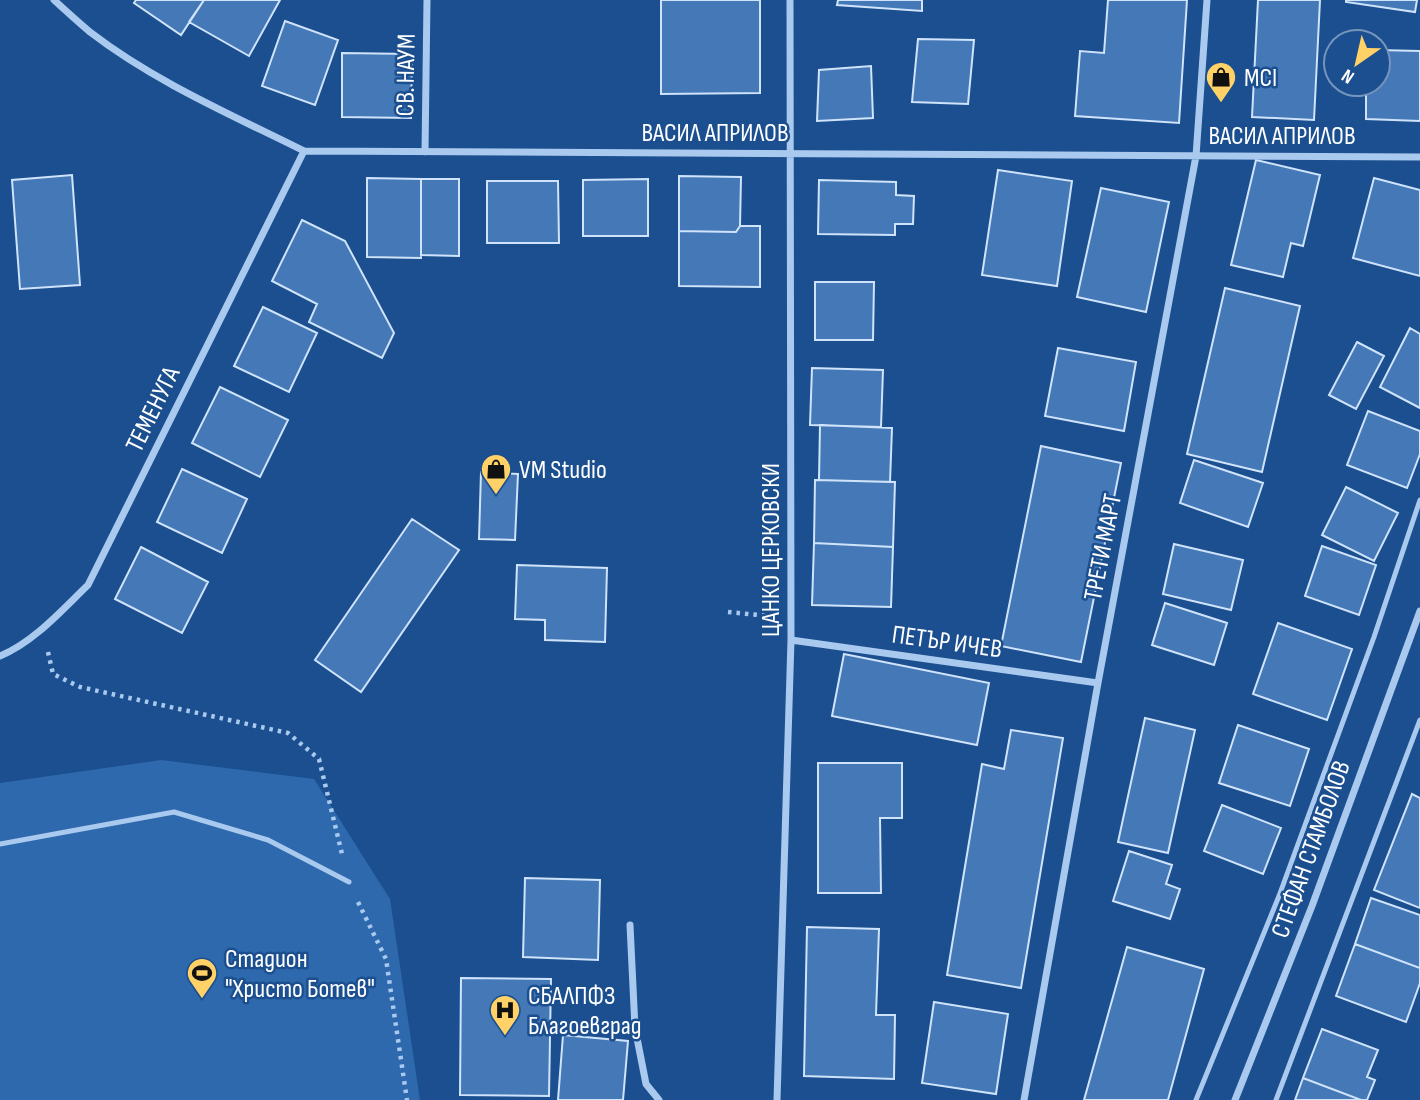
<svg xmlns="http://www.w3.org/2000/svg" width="1420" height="1100" viewBox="0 0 1420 1100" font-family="'Sofia Sans Condensed',sans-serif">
  <rect width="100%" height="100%" fill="#1b4f8f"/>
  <path fill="#2e69ad" d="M 161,760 L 314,779 L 390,899 L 420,1100 L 0,1100 L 0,783 Z"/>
  <path fill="#4478b7" stroke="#cfe3fa" stroke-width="2" d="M 136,0 L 204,0 L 181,35 L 134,3 Z
    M 204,0 L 280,0 L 249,56 L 189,22 Z
    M 661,0 L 760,0 L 760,93 L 661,94 Z
    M 838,0 L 922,0 L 922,11 L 837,5 Z
    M 1108,0 L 1187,0 L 1179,123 L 1075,116 L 1080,51 L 1104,53 Z
    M 1258,0 L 1320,0 L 1314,120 L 1252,117 Z
    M 1346,0 L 1417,0 L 1415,12 L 1346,2 Z
    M 285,21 L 338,40 L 315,105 L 262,86 Z
    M 918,39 L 974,40 L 968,104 L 912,102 Z
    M 1378,50 L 1420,51 L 1420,121 L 1366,119 L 1366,84 L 1378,84 Z
    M 342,53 L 412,54 L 411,118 L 342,117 Z
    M 871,66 L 873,118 L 817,121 L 819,70 Z
    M 1256,160 L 1320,175 L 1303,246 L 1291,243 L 1283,277 L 1231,265 Z
    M 998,170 L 1072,181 L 1057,286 L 982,275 Z
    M 72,175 L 80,285 L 20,289 L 12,180 Z
    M 679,176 L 741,177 L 740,226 L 736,232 L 679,231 Z
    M 367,178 L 421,179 L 421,258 L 367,257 Z
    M 1374,178 L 1420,190 L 1420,276 L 1353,258 Z
    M 421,179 L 459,179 L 459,256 L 421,255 Z
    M 648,179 L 648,236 L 583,236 L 583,180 Z
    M 819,180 L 896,182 L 896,195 L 914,196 L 913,224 L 895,224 L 895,235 L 818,234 Z
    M 487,181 L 558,181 L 559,243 L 487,243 Z
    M 1101,188 L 1169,202 L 1146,312 L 1077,297 Z
    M 302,220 L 345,241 L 394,333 L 382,358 L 309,322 L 317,304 L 272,281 Z
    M 740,226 L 760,226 L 760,287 L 679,286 L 679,231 L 736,232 Z
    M 815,282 L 874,282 L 873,340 L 815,340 Z
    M 1225,288 L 1300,306 L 1262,472 L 1187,454 Z
    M 263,307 L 317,333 L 289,392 L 234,366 Z
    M 1410,328 L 1420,334 L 1420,408 L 1380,387 Z
    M 1357,342 L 1384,356 L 1356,409 L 1329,395 Z
    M 1058,348 L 1136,362 L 1124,431 L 1045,416 Z
    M 812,368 L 883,370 L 881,427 L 810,425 Z
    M 220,387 L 288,420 L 260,477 L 192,443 Z
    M 1368,411 L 1420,431 L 1420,454 L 1407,488 L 1347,465 Z
    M 820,425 L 892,428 L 890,482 L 819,480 Z
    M 1041,446 L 1121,463 L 1081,662 L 1001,646 Z
    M 1194,460 L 1263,483 L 1248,527 L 1180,503 Z
    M 182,469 L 247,499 L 222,553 L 157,522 Z
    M 481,472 L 518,474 L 515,540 L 479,539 Z
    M 815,480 L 895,482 L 893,547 L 814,543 Z
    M 1346,487 L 1398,513 L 1374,561 L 1322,535 Z
    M 412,519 L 459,550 L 361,692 L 315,660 Z
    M 814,543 L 893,547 L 891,607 L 812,605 Z
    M 1174,544 L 1243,560 L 1231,610 L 1163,594 Z
    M 1322,546 L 1376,565 L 1359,615 L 1305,596 Z
    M 141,547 L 208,582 L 182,633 L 115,599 Z
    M 517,565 L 607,568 L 605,642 L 545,640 L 545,620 L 515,619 Z
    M 1165,603 L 1227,623 L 1214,665 L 1152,645 Z
    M 1278,623 L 1352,649 L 1327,720 L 1253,694 Z
    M 844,654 L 989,683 L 977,745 L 832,716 Z
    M 1145,718 L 1195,730 L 1168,853 L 1118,842 Z
    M 1238,725 L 1309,749 L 1290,806 L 1219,783 Z
    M 1011,730 L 1063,738 L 1021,988 L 947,975 L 982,764 L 1004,769 Z
    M 818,763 L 902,763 L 902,818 L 880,818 L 881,893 L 818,893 Z
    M 1412,794 L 1420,798 L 1420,908 L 1374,890 Z
    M 1222,805 L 1281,828 L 1263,874 L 1204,851 Z
    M 1129,851 L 1172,865 L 1166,884 L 1180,889 L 1170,919 L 1113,901 Z
    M 525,878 L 600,880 L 598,960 L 523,957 Z
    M 1371,898 L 1420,915 L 1420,968 L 1355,944 Z
    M 807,927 L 879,929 L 876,1015 L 895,1015 L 894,1079 L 804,1076 Z
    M 1355,944 L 1420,968 L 1420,983 L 1406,1022 L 1336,996 Z
    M 1127,947 L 1204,969 L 1168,1100 L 1084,1100 Z
    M 461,978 L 551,979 L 549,1096 L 460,1095 Z
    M 934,1002 L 1008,1014 L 996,1094 L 922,1083 Z
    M 1322,1029 L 1378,1050 L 1367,1077 L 1375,1080 L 1367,1100 L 1361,1100 L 1303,1078 Z
    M 563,1035 L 628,1041 L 623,1100 L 558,1100 Z
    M 1303,1078 L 1361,1100 L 1295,1100 Z"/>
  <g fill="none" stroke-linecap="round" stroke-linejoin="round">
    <path stroke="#a9c9ee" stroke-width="4.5" stroke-dasharray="3.5 5" stroke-linecap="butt" d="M 728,612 L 769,616
      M 48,652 L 53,674 L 80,687 L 288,733 L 319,759 L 342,854
      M 358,902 L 386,959 L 407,1100"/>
    <path stroke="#a9c9ee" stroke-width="5" d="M 0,844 L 174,812 L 268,840 L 349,882
      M 1196,1100 L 1279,896 L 1374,637 L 1420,500
      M 1276,1100 L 1420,720"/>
    <path stroke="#a9c9ee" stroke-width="7" d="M 54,0 C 66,11 78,22 90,32 C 155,82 232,115 304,151 L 1420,157
      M 425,152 L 427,0
      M 791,640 L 1098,683
      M 0,656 C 34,642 62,610 88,585 L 304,151
      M 630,925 L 635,1028 L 646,1084 L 659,1100
      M 777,1100 L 791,640 L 790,0
      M 1024,1100 L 1098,683 L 1196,156 L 1207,0
      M 1235,1100 L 1312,906 L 1420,611"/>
  </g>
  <defs>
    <g id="shop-pin" transform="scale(1.575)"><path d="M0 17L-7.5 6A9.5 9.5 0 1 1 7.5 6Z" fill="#ffd166" stroke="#1b4f8f"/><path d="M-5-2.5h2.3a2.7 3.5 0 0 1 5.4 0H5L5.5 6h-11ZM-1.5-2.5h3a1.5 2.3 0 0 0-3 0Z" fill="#111"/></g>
    <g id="stadium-pin" transform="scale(1.575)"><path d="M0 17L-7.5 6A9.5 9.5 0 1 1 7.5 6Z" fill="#ffd166" stroke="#1b4f8f"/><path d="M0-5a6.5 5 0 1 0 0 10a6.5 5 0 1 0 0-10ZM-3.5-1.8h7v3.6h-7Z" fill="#111"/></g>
    <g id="hospital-pin" transform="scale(1.575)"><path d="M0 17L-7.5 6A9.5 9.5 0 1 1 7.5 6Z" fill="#ffd166" stroke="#1b4f8f"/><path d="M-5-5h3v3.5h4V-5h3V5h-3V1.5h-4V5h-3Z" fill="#111"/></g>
  </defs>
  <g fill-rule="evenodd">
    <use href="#shop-pin" x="1221" y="77"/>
    <use href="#shop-pin" x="496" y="469"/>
    <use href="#stadium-pin" x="202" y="973"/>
    <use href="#hospital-pin" x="505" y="1010"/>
  </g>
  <g text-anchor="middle" stroke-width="5" stroke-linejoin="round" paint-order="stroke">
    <g font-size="26" fill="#fff" stroke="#1b4f8f">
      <text transform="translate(405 75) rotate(-89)" y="9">СВ. НАУМ</text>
      <text x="715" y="141">ВАСИЛ АПРИЛОВ</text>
      <text x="1282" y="144">ВАСИЛ АПРИЛОВ</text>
      <text transform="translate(152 409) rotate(-64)" y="9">ТЕМЕНУГА</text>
      <text transform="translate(1102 547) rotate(-79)" y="9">ТРЕТИ МАРТ</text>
      <text transform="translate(770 550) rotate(-90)" y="9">ЦАНКО ЦЕРКОВСКИ</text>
      <text transform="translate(947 641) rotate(8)" y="9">ПЕТЪР ИЧЕВ</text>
      <text transform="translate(1310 849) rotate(-70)" y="9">СТЕФАН СТАМБОЛОВ</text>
    </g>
    <g font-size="26" fill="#fff" stroke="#1b4f8f" text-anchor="start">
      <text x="1244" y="86">MCI</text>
      <text x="519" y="478">VM Studio</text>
      <text x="225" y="967">Стадион<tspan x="225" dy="30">"Христо Ботев"</tspan></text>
      <text x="528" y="1004">СБАЛПФЗ<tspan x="528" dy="30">Благоевград</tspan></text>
    </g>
  </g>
  <g transform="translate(1357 63) rotate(214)"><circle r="33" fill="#1b4f8f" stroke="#7695bc" stroke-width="2"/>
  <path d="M0-5L12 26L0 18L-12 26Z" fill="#ffd166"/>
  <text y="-10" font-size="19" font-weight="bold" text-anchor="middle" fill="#ffffff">N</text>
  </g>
</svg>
